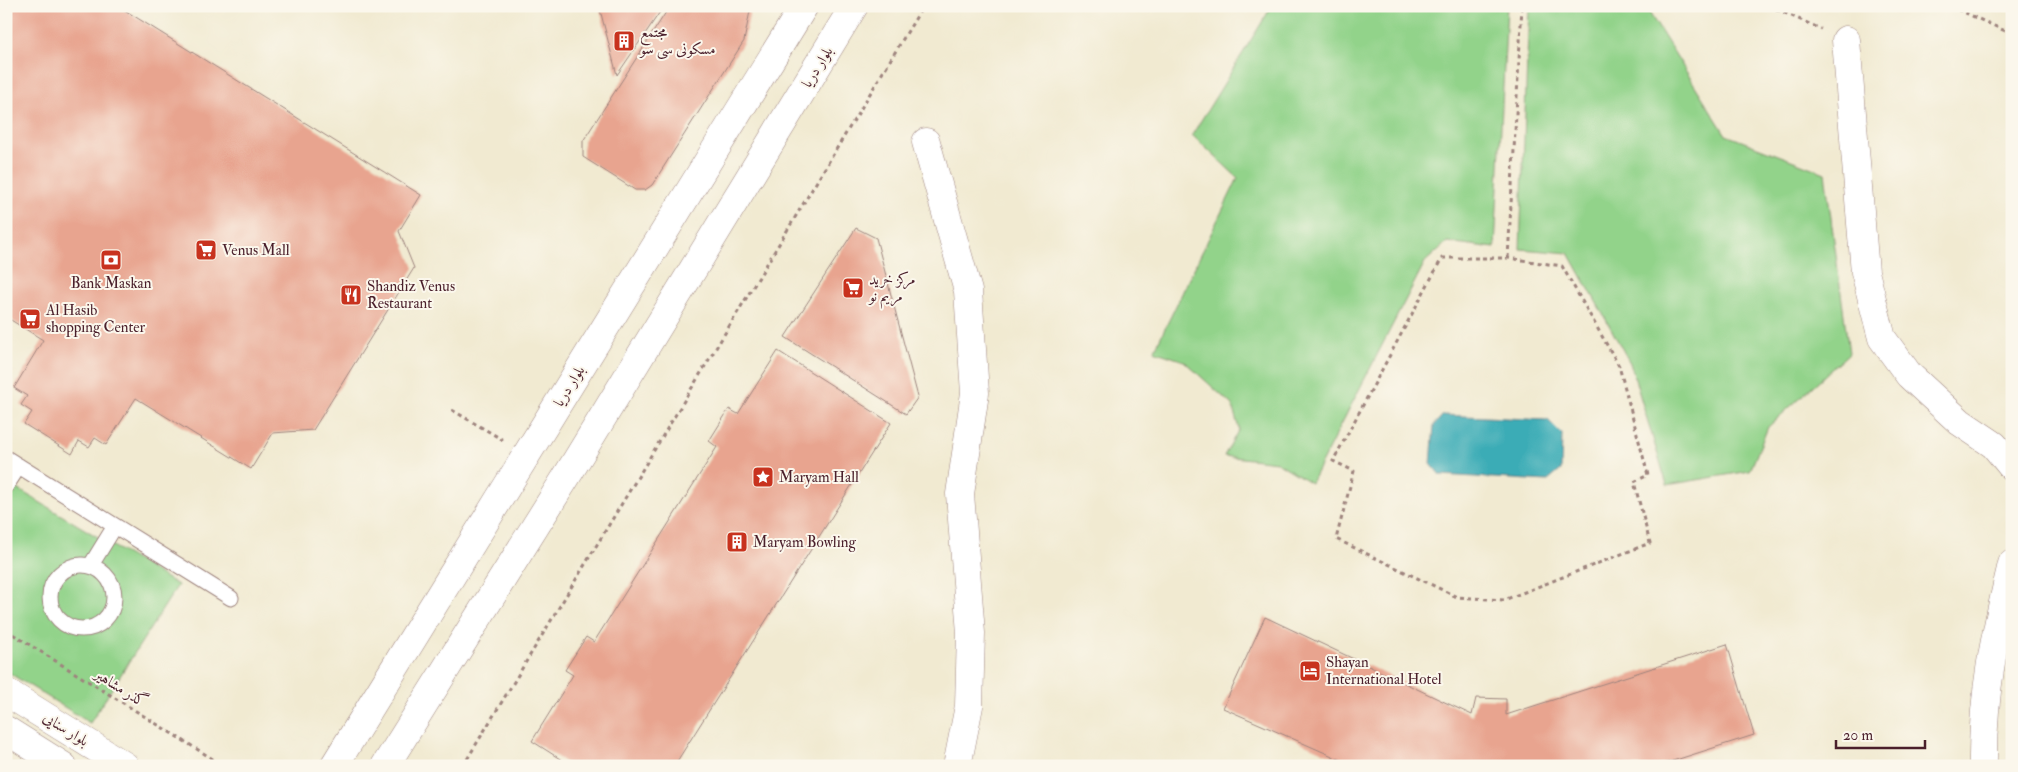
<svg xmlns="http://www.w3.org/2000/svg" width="2018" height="772" viewBox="0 0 2018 772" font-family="'IM FELL Double Pica',Amiri,serif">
  <rect width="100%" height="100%" fill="#fbf7ec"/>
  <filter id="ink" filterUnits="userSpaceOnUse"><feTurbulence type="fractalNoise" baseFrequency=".02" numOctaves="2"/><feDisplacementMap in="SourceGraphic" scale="10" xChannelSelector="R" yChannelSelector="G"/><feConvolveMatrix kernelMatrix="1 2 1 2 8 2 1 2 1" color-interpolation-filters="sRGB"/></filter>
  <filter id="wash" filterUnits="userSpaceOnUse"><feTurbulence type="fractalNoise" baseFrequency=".0096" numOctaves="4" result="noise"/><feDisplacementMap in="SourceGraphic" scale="20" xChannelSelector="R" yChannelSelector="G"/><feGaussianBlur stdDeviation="1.12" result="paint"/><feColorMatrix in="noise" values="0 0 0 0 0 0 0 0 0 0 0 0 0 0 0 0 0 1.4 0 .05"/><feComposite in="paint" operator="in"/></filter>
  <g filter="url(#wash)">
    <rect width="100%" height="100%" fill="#f1ead1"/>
    <path fill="#92d38a" stroke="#6e795a" d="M 1272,6 L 1507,6 L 1495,248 L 1447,242 L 1425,262 L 1311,483 L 1277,462 L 1224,456 L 1239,429 L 1232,405 L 1184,361 L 1154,351 L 1238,178 L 1192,135 Z
      M 1529,6 L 1645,6 L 1726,135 L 1825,173 L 1849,353 L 1768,427 L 1750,471 L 1667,485 L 1630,363 L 1569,253 L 1520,249 Z
      M 6,482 L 178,585 L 90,723 L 6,671 Z"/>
    <path fill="#3bacb6" stroke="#426670" d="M 1443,415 L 1548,420 L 1562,434 L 1561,470 L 1548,481 L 1440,475 L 1431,464 L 1434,425 Z"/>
    <g id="blocks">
      <path fill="#e8a48f" d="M 6,6 L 118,6 L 421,195 L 399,231 L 414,268 L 313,430 L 273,433 L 251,469 L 136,398 L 106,445 L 95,438 L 89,447 L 79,441 L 72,454 L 24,424 L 32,412 L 21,405 L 27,396 L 14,388 L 43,340 L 6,317 Z
        M 599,6 L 664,6 L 617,75 Z
        M 670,6 L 751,6 L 744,41 L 652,185 L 645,190 L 635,190 L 583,157 L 583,141 Z
        M 856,228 L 876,238 L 918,397 L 906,414 L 785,337 Z
        M 778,351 L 891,423 L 674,766 L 571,766 L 532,741 L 573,675 L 565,670 L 586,637 L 594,642 L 717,447 L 709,441 L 729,409 L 738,414 Z
        M 1265,617 L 1472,715 L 1476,698 L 1506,699 L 1506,715 L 1727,644 L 1754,735 L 1657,766 L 1355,766 L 1223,708 Z"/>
    </g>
  </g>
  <g filter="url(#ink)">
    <use href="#blocks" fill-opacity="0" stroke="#9e847e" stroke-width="1"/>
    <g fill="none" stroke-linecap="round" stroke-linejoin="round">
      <g stroke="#9e847e" stroke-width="17">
        <path id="service" d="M 6,458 L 231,598
          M 6,486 L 19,466
          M 91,565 L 115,526
          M50 597a32 32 0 1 1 64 0a32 32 0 1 1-64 0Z"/>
      </g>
      <g stroke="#9e847e" stroke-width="29">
        <path id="minor" d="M 1846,40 L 1865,272 L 1882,338 L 1909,375 L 1960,422 L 1994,445 L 2012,467
          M 926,142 L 968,291 L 975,393 L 960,494 L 971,633 L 969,706 L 957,766
          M 1983,766 C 1982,693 1995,635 2012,564"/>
      </g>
      <g stroke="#9e847e" stroke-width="29">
        <path id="secondary" d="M 6,692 L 125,766
          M 6,730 L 63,766
          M 334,766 L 804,6
          M 385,766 L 565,479 L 854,6"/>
      </g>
      <path stroke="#9e847e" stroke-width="3" stroke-dasharray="4 4" stroke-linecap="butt" d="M 1769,6 L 1821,29
        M 1950,6 L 2012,34
        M 1442,258 L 1508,258 L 1562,266 L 1619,366 L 1648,475 L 1634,482 L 1650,543 L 1504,600 L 1457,597 L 1336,539 L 1354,471 L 1333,461 Z
        M 1508,258 L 1522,6
        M 452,410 L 503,440
        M 6,630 L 224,766
        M 463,766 L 923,6"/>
      <use href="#service" stroke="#fff" stroke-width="15"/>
      <use href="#minor" stroke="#fff" stroke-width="28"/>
      <use href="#secondary" stroke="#fff" stroke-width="28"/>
    </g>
  </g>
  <defs>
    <g id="building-square" transform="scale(1.125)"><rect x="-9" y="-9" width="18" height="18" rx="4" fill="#c8321e" stroke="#fbf7ec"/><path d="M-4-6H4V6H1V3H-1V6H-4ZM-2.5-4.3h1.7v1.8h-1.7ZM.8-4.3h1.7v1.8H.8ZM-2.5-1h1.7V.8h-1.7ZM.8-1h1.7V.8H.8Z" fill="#fff"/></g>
    <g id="supermarket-square" transform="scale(1.125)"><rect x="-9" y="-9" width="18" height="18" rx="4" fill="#c8321e" stroke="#fbf7ec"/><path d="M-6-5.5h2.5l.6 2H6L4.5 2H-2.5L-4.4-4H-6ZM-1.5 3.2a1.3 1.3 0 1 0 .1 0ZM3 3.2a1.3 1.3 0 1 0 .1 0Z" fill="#fff"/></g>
    <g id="bank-square" transform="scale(1.125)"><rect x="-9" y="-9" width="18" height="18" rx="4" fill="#c8321e" stroke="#fbf7ec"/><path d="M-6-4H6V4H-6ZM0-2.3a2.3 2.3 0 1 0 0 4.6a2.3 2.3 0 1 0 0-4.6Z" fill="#fff"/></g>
    <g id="restaurant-square" transform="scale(1.125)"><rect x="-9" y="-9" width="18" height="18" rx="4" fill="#c8321e" stroke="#fbf7ec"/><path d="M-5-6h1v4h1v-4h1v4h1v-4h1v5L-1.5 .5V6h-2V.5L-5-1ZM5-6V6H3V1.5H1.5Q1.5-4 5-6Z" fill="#fff"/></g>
    <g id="sight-square" transform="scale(1.125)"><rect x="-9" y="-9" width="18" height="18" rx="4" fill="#c8321e" stroke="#fbf7ec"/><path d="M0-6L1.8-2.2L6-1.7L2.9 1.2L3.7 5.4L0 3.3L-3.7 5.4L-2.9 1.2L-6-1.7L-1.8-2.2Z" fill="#fff"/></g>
    <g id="hotel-square" transform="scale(1.125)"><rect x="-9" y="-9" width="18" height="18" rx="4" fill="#c8321e" stroke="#fbf7ec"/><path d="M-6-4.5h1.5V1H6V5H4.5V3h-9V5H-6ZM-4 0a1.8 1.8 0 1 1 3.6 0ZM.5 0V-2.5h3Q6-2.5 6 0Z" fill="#fff"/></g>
  </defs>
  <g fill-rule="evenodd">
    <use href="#building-square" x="624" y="41"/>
    <use href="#supermarket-square" x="206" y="250"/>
    <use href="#bank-square" x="111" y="260"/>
    <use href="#supermarket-square" x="853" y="288"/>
    <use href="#restaurant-square" x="351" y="295"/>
    <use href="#supermarket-square" x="30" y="319"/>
    <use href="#sight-square" x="763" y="477"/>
    <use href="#building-square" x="737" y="542"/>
    <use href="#hotel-square" x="1310" y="671"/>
  </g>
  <g text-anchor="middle" stroke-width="4" stroke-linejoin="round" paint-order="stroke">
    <g font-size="15" fill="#4a1f2b" stroke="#fbf7ec" text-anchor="start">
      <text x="640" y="37">مجتمع<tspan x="640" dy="17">مسکونی سی سو</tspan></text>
      <text x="222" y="255">Venus Mall</text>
      <text x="869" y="284">مرکز خرید<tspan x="869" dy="17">مریم نو</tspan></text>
      <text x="111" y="288" text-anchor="middle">Bank Maskan</text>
      <text x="367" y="291">Shandiz Venus<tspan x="367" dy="17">Restaurant</tspan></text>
      <text x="46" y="315">Al Hasib<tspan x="46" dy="17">shopping Center</tspan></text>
      <text x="779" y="482">Maryam Hall</text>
      <text x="753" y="547">Maryam Bowling</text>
      <text x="1326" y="667">Shayan<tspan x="1326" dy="17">International Hotel</tspan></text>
    </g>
    <g font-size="15" fill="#4a1f2b" stroke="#fbf7ec">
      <text transform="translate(817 67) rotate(-58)" y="5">بلوار دریا</text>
      <text transform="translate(569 386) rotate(-58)" y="5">بلوار دریا</text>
      <text transform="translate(121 688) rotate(32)" y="5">گذر مشاهیر</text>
      <text transform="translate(66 729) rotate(32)" y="5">بلوار سنایی</text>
    </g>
  </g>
  <rect width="2018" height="772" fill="none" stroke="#fbf7ec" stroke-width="25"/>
  <path d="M1836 740v8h89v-8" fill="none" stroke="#4a1f2b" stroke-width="2.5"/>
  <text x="1843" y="740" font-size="15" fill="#4a1f2b" stroke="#fbf7ec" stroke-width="4" paint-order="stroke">20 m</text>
</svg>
